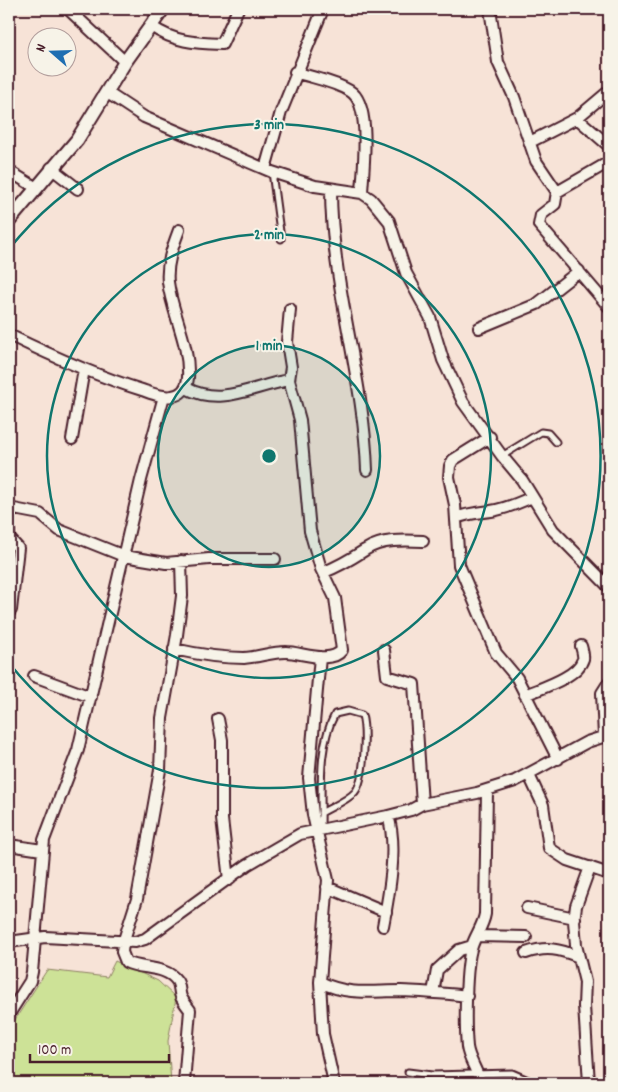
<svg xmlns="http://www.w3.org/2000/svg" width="618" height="1092" viewBox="0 0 618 1092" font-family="Dekko,sans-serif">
  <rect width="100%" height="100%" fill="#f7e3d7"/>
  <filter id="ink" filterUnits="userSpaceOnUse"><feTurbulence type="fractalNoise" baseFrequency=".02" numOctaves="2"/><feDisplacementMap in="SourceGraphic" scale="10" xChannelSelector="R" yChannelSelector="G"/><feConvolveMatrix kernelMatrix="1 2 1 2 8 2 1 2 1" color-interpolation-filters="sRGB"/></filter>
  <g filter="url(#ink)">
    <path fill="#cde297" stroke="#8c8061" d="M 115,961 L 158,981 L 176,998 L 168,1041 L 171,1083 L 19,1083 L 9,1073 L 9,1029 L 47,970 L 107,977 Z"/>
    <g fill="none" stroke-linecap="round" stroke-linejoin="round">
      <g stroke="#4a1f2b" stroke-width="9">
        <path id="service" d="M 272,172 L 281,239
          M 502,456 L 541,432 L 548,433 L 556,442
          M 321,829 C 322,792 317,747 335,714 L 348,711 L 362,715 C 366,730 365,780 355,792 C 347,801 331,807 321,813
          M 408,1072 L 432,1075 L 512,1073 L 535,1083"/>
      </g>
      <g stroke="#4a1f2b" stroke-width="14">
        <path id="minor" d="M 68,9 L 125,62
          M 490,9 L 498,62 L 514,97 L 536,161 L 557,192 L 555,204 L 541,215 L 539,225 L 609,307
          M 151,26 C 174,42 194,43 222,44 L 238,9
          M 295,72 C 313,78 334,81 350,91 C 372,104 363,169 362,193
          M 106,92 L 144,117 L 272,172 L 315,186 L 362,193 L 371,199 L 389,221 L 406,273 L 430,317 L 443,360 L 463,402 L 502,456 L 522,480 L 553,530 L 609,587
          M 577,118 L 609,91
          M 530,142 L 577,118 L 609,146
          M 51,168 L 78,189
          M 265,169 L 281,112 L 323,9
          M 9,171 L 35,187
          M 331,189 C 331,284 364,376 367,470
          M 557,192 L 609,162
          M 479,328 L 537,304 L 579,271
          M 9,335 C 52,356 96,376 142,390 C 151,393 162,398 172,396 C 181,395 187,388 188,378 C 190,344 172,314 168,282 C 166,264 173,246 179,230
          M 186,388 C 221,407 253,386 289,380
          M 490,437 L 453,460 L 450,466 L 449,477 L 455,505 L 459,565 L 496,653 L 517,678 L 558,759
          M 72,439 L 84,369
          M 9,512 L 14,509 L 40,514 L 59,530 L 124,556 L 166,563 L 209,559 L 275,559
          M 456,518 C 468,513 478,513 491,511 C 505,509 519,503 532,497
          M 9,529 L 9,538 L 18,548 L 11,610 L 9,612
          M 181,561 L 182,596 L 177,635 L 162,718 L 160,770 L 137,899 L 123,943 L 122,952 L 126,962 C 141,970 166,965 177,981 C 180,986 179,992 181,997 C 183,1001 187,1006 190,1010 L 184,1083
          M 324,572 C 340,566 351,559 365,550 C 381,539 405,540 423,541
          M 174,649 C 196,654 221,658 244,658 C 258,657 272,652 286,652 C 301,652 331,665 342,650 L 335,598 L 321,569 L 310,531 L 300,420 L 289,380 L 291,367 L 287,342 L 290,309
          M 384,650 L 387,676 L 414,684 L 422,804
          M 320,657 L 309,778 L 313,815 L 328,880 L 320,982 L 323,1034 L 334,1083
          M 34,676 L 91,697
          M 525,695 C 541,688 578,677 583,659 C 584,655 582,650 581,646
          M 218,719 L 222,740 L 222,819 L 229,880
          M 604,737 L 602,693 L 609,682
          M 529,775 L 543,805 L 549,848 L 567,860 L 609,874
          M 9,845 L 42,850
          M 327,887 L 386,912
          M 527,908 L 575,918
          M 383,926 C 389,895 398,846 388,816
          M 477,936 L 526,937
          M 9,942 L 45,937 L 135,942 L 145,939 L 247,865 L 300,834 L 388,816 L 411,810 L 422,804 L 477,793 L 515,781 L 587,742 L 609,735
          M 526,953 C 547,946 559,949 579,957
          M 320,982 C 349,996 370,991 401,991 C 423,992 445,993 467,996
          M 433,993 L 437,970 L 459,950 L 472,946
          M 9,1014 L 30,981 L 32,972 L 44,840 L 78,750 L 141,480 L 164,396
          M 480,1083 C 478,1070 469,1061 467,1047 C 465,1026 465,966 472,946 C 476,934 483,926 485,914 L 487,791
          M 589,1083 L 584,1006 L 585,982 L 576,945 L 574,921 L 576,906 L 590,867"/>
      </g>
      <g stroke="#4a1f2b" stroke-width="16">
        <path id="tertiary" d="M 9,221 L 77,140 L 125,62 L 163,9"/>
      </g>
      <use href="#service" stroke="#f7f3e8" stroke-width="5"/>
      <use href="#minor" stroke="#f7f3e8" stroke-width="10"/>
      <use href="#tertiary" stroke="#f7f3e8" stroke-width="12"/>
    </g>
  </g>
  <circle cx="269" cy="456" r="111" fill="#0f766e" fill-opacity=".12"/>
  <g fill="none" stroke="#0f766e" stroke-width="2.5">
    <circle cx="269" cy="456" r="111"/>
    <circle cx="269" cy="456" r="222"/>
    <path d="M9 249A332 332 0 1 1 9 663"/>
  </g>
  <circle cx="269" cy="456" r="8" fill="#0f766e" stroke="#f7f3e8" stroke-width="2.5"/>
  <g font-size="15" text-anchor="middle" font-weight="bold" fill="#0f766e" stroke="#f7f3e8" stroke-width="4" stroke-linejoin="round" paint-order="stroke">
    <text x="269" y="129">3 min</text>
    <text x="269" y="239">2 min</text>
    <text x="269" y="350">1 min</text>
  </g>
  <rect width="618" height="1092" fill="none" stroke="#f7f3e8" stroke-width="30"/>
  <rect x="15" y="15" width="588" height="1062" fill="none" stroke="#4a1f2b" stroke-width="2" filter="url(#ink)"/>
  <g transform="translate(52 52) rotate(290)"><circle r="24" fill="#f7f3e8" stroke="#b29e9c"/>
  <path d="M0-4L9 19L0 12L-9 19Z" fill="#1f6fb2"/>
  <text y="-8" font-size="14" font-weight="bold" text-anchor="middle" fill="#4a1f2b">N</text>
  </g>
  <path d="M30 1054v8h139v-8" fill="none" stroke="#4a1f2b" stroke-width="2.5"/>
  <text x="38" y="1054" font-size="15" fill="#4a1f2b" stroke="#f7f3e8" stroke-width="4" paint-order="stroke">100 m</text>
</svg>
